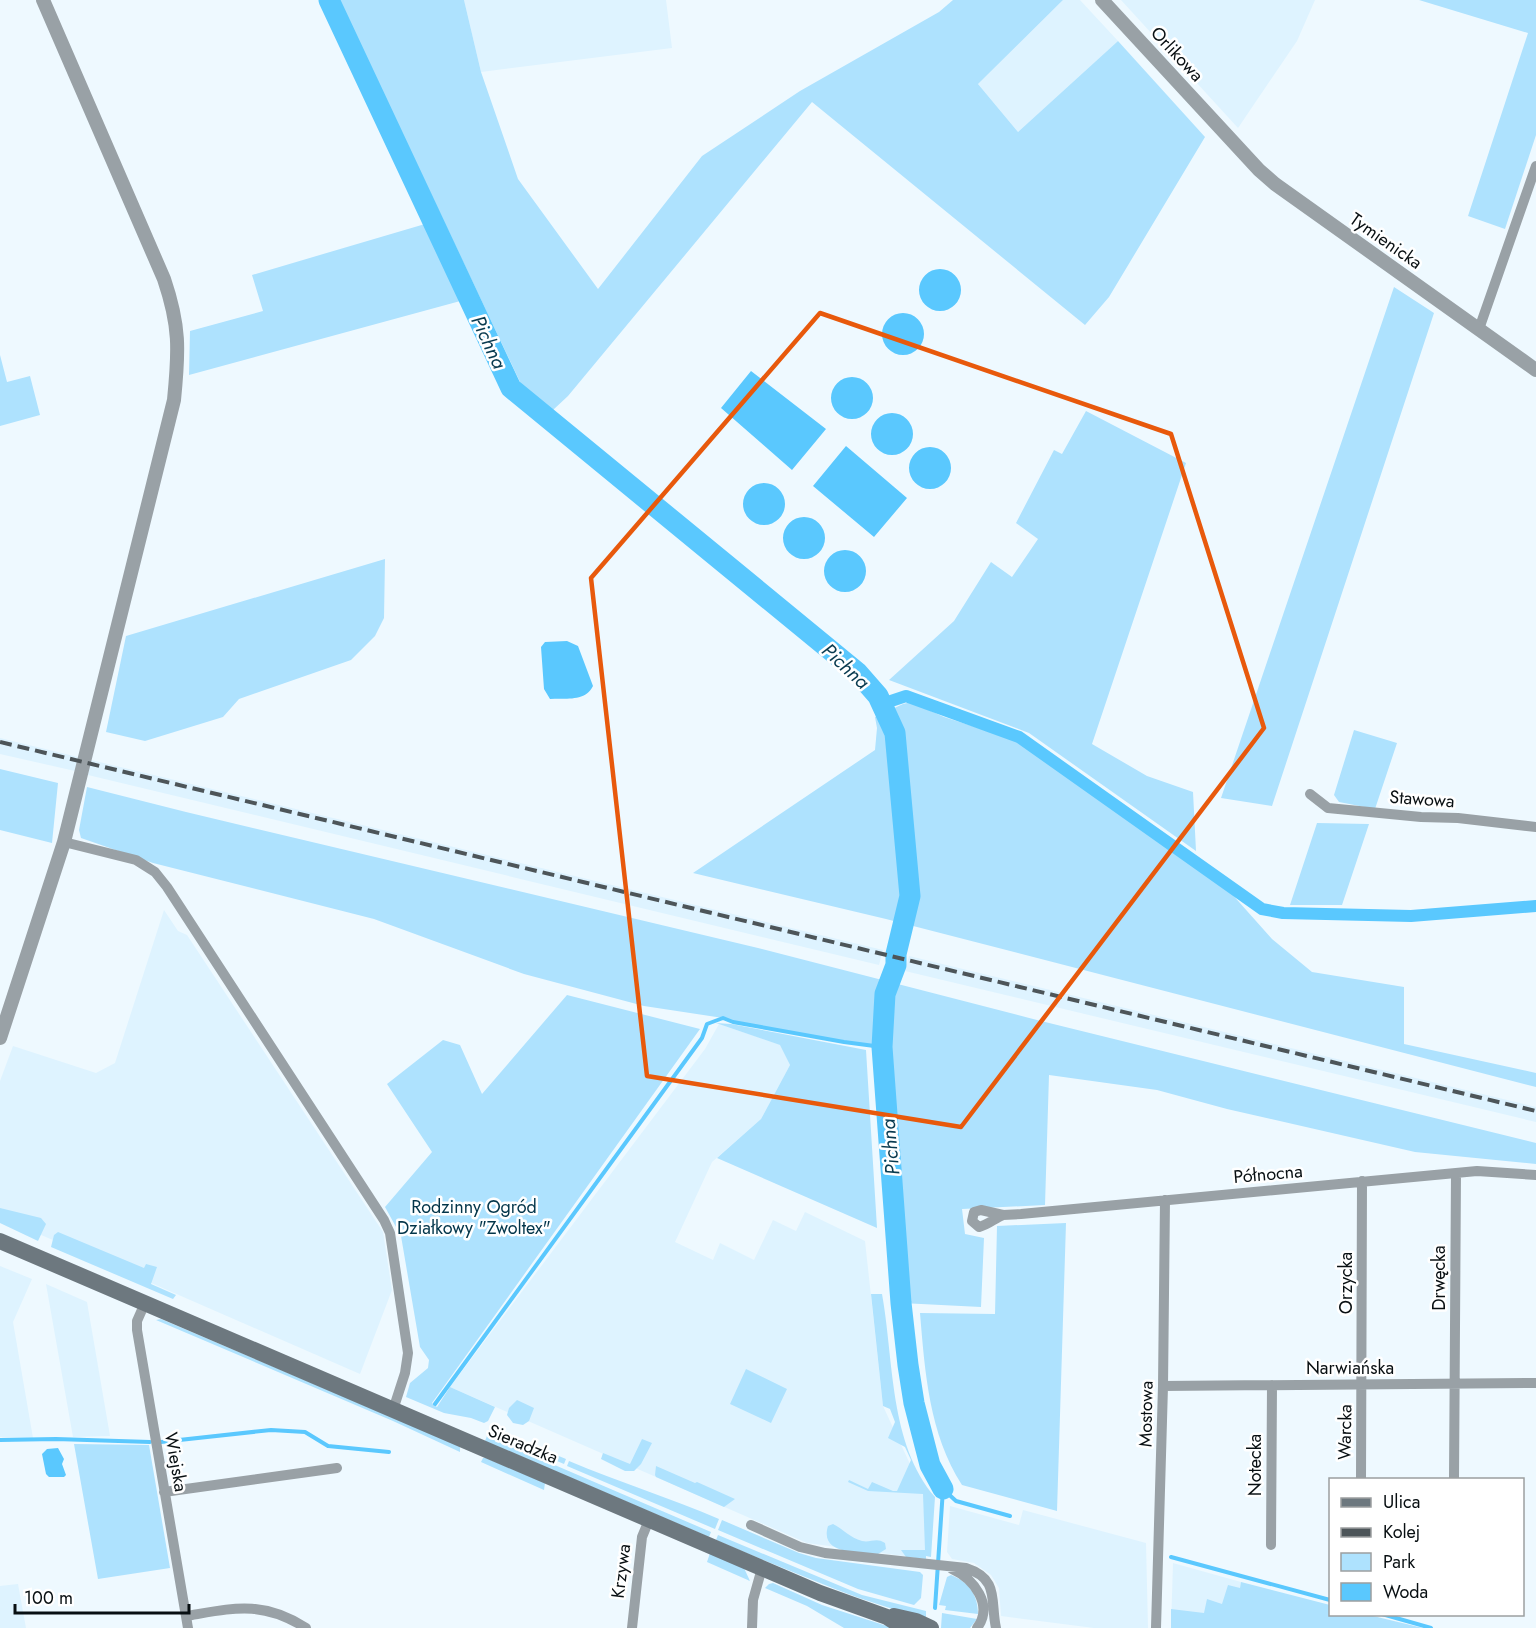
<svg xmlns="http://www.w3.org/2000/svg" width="1536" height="1628" viewBox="0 0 1536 1628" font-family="Jost,sans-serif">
  <rect width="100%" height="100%" fill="#eef9ff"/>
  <path fill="#def3ff" d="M 464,0 L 666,0 L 672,48 L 481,72 Z
    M 1063,0 L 1080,0 L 1118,41 L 1018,132 L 978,84 Z
    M 1121,0 L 1315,0 L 1297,41 L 1238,128 Z
    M 0,738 L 78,757 L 75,771 L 0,754 Z
    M 91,760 L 883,950 L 879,965 L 88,775 Z
    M 164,910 L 178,931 L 187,935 L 383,1232 L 392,1290 L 360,1374 L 0,1217 L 0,1081 L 13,1046 L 96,1073 L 115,1063 Z
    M 909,956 L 1536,1107 L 1536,1122 L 905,971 Z
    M 719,1024 L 781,1045 L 790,1065 L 761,1119 L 712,1162 L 675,1242 L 713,1260 L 720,1243 L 754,1260 L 773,1220 L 796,1231 L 805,1212 L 865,1241 L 883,1406 L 924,1494 L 926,1559 L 807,1543 L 450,1387 L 705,1049 Z
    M 0,1266 L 32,1279 L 13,1322 L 33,1438 L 0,1437 Z
    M 46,1284 L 87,1302 L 110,1436 L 73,1437 Z
    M 950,1506 L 1019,1525 L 1023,1510 L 1146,1543 L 1148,1628 L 1094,1628 L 1001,1616 L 999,1588 L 991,1575 L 974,1563 L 952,1559 L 947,1552 Z
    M 1173,1563 L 1241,1582 L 1239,1603 L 1171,1628 Z
    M 18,1584 L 26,1628 L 0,1628 L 0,1586 Z"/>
  <path fill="#aee2fe" d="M 339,0 L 464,0 L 481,72 L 518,179 L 598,289 L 702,156 L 800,91 L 939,12 L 953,0 L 1063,0 L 978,84 L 1018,132 L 1118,41 L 1205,137 L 1109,297 L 1085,325 L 812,102 L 568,396 L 553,410 L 521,384 Z
    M 1419,0 L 1536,0 L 1536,135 L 1505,229 L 1468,216 L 1528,33 Z
    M 425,224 L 464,300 L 189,375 L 190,331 L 263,311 L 252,275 Z
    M 1394,287 L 1434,313 L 1272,806 L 1221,798 Z
    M 0,355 L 7,382 L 30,376 L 40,415 L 0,426 Z
    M 1086,411 L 1186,463 L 1092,744 L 1147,776 L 1193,792 L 1196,851 L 1029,733 L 889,680 L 954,621 L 991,562 L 1012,577 L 1038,539 L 1016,523 L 1054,450 L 1062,454 Z
    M 385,559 L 384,618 L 375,636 L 351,660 L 239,699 L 223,717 L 145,741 L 106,732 L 126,636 Z
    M 911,702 L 944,717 L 1019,741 L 1214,879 L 1231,893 L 1272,939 L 1312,972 L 1404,987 L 1404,1044 L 1536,1073 L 1536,1087 L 886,919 L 693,873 L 875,750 L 877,728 L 875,717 L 903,704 Z
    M 1354,730 L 1397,743 L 1375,809 L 1339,802 L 1334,795 Z
    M 0,769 L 58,783 L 52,843 L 0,830 Z
    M 87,787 L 186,812 L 758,948 L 1037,1020 L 1536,1143 L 1536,1164 L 1415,1152 L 1227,1109 L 1157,1090 L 1049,1075 L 1045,1205 L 962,1209 L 965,1234 L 984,1238 L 981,1307 L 901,1303 L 882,1047 L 844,1042 L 733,1022 L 723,1018 L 644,1006 L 524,974 L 374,919 L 153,863 L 81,838 L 79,830 Z
    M 1317,823 L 1369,824 L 1342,905 L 1290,905 Z
    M 567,995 L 700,1029 L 432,1403 L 437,1407 L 450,1387 L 495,1407 L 488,1421 L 484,1423 L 471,1418 L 444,1413 L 406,1397 L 410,1383 L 428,1368 L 429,1360 L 420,1347 L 401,1236 L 385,1207 L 432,1152 L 387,1084 L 443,1040 L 460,1045 L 482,1094 Z
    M 716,1023 L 731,1024 L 866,1050 L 877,1228 L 717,1158 L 761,1119 L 790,1065 L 780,1045 Z
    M 0,1208 L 41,1218 L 46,1224 L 38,1241 L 0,1223 Z
    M 1066,1223 L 1057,1511 L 962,1485 C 929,1433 925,1373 920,1313 L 995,1314 L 997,1226 Z
    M 58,1232 L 144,1268 L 146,1264 L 157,1267 L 151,1284 L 176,1295 L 173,1299 L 51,1247 L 54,1235 Z
    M 871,1294 L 882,1294 C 894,1360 889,1444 935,1497 L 931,1557 L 926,1556 L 926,1559 L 906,1557 L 901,1550 L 925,1550 L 923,1494 L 868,1491 L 848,1482 L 849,1480 L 868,1489 L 872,1482 L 893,1491 L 897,1491 L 911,1460 L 905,1447 L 888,1438 L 895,1422 L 890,1409 L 883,1406 Z
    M 161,1319 L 460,1446 L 460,1452 L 393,1421 L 156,1320 Z
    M 746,1369 L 787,1389 L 771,1423 L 730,1404 Z
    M 517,1400 L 534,1408 L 529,1421 L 523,1425 L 513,1423 L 507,1415 L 509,1408 Z
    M 497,1433 L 513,1437 L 566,1459 L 564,1464 L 493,1434 Z
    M 487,1436 L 711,1532 L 709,1537 L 485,1441 Z
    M 642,1439 L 652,1443 L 641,1464 L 634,1471 L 625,1471 L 601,1459 L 603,1453 L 630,1464 Z
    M 74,1444 L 149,1445 L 170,1568 L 98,1579 Z
    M 483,1458 L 486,1458 L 545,1483 L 544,1490 L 481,1462 Z
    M 569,1461 C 619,1482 670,1498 719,1519 L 715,1529 L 567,1466 Z
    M 656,1466 L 695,1483 L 697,1482 L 735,1499 L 724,1507 L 656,1477 L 655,1475 Z
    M 722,1520 L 799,1553 L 816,1558 L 920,1572 L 923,1575 L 921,1598 L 914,1605 L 858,1589 L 718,1530 Z
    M 833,1524 C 843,1529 850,1538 862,1541 C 871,1543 876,1537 885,1543 L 886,1549 L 878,1554 C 859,1552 819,1555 828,1526 Z
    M 718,1535 L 862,1595 L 926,1611 L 926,1621 C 896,1609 865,1601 835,1589 C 795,1573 755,1557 716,1540 Z
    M 710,1553 L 744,1568 L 750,1581 L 707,1562 Z
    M 951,1575 C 969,1582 978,1595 978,1614 L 945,1610 L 946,1606 L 939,1605 L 947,1577 Z
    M 1241,1582 L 1330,1605 L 1330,1614 L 1369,1615 L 1423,1628 L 1171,1628 L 1171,1609 L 1204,1613 L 1207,1599 L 1222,1604 L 1228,1585 L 1240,1588 Z
    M 773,1583 L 822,1605 L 893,1628 L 844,1628 L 807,1606 L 765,1588 L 769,1584 Z
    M 942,1613 L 977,1619 L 970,1628 L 941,1628 Z"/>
  <path fill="#5ac8fe" d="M919 290a21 21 0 1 1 42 0a21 21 0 1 1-42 0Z
    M882 334a21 21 0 1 1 42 0a21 21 0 1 1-42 0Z
    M 751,371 L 826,429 L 792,470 L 721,408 Z
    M831 398a21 21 0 1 1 42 0a21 21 0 1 1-42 0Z
    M871 434a21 21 0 1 1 42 0a21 21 0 1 1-42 0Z
    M 846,446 L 907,498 L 874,537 L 813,486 Z
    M909 468a21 21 0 1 1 42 0a21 21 0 1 1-42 0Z
    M743 504a21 21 0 1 1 42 0a21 21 0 1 1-42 0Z
    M783 538a21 21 0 1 1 42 0a21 21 0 1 1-42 0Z
    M824 571a21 21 0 1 1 42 0a21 21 0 1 1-42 0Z
    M 567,641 L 578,646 L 593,686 C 585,702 566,698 550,699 L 544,689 L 541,647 L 545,642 Z
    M 58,1448 L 64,1459 L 62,1464 L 66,1475 L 64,1477 L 49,1477 L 46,1474 L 42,1454 L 47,1449 Z"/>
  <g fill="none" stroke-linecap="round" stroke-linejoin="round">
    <path stroke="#5ac8fe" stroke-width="4" d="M 435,1404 L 702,1038 L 707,1024 L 723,1018 L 733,1022 L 844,1042 L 882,1047
      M 0,1440 L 56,1439 L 150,1442
      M 161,1442 L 271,1430 L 305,1432 L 328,1446 L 389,1452
      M 943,1489 L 956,1501 L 1010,1516
      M 1171,1557 L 1330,1600
      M 935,1608 L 943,1489
      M 1382,1614 L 1431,1628"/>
    <path stroke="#5ac8fe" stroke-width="12" d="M 882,704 L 906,696 L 1019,737 L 1262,909 L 1283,913 L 1411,916 L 1536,906"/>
    <path stroke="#5ac8fe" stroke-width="21" d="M 329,0 L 511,388 L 857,672 L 878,696 L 895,733 L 910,896 L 896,954 L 896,965 L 885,994 L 882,1047 L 901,1303 L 908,1365 L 914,1403 L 930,1465 L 943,1489"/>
    <path stroke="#99a1a6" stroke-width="10" d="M 1479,329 L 1536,166
      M 1310,794 L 1328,808 L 1421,817 L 1458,818 L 1536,827
      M 64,842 L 136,860 L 155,872 L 167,887 L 384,1220 L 390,1233 L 408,1353 L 405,1373 L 393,1410
      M 1003,1215 C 995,1218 988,1225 979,1227 L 972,1221 L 974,1212 L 981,1210 L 1003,1215 L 1021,1214 L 1477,1171 L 1536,1175
      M 145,1303 L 137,1321 L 137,1330 L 188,1628
      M 1163,1386 L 1536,1383
      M 1361,1480 L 1362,1181
      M 1454,1480 L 1456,1173
      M 164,1492 L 337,1468
      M 751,1525 L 800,1547 L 825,1553 L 966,1568 C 1000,1579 990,1601 996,1628
      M 1271,1545 L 1272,1385
      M 952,1569 C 974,1579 994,1605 977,1628
      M 186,1616 C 234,1608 262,1600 306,1628
      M 632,1628 L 642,1537 L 649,1520
      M 752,1628 L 753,1600 L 762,1568
      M 1156,1628 L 1163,1386 L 1165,1200"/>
    <path stroke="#99a1a6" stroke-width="14" d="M 1102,0 L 1259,170 L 1275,184 L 1536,370
      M 0,1038 L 64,842 L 174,400 C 179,350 180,326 164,279 L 43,0"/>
    <path stroke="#6d787f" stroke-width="16" d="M 0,1241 L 820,1593 L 887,1617 L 904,1628
      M 894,1616 L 916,1621 L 931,1628"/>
    <path stroke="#4d5559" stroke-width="4" stroke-dasharray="12 6" stroke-linecap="butt" d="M 0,742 L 1536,1111"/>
  </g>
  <path fill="none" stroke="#e8590c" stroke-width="4.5" stroke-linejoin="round" d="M 820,313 L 1171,434 L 1264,728 L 961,1127 L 647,1076 L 591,578 Z"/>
  <g text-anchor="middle" stroke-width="5" stroke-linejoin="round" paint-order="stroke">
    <g font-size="18" fill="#080f12" stroke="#fff">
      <text transform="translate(1177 54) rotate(47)" y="6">Orlikowa</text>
      <text transform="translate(1386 241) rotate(35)" y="6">Tymienicka</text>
      <text transform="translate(1422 799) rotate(4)" y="6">Stawowa</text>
      <text transform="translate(1268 1174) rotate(-5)" y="6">Północna</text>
      <text transform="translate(1439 1278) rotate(-90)" y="6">Drwęcka</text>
      <text transform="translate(1346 1283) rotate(-90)" y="6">Orzycka</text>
      <text x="1350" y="1374">Narwiańska</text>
      <text transform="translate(1146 1414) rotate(-89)" y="6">Mostowa</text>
      <text transform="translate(1345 1432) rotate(-89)" y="6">Warcka</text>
      <text transform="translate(523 1444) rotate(23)" y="6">Sieradzka</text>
      <text transform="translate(176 1462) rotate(80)" y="6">Wiejska</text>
      <text transform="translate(1255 1465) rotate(-90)" y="6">Notecka</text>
      <text transform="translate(621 1571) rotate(-83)" y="6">Krzywa</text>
    </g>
    <g font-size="18" fill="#02354a" stroke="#fff">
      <text x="474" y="1213">Rodzinny Ogród<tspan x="474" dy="21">Działkowy "Zwoltex"</tspan></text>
    </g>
    <g font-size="20" font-style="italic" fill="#093b50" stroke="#fff">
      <text transform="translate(489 342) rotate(65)" y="7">Pichna</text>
      <text transform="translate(846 666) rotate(43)" y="7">Pichna</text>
      <text transform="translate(890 1147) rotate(-95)" y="7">Pichna</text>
    </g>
  </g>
  <rect x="1329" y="1478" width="195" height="138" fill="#ffffff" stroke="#9c9fa0" stroke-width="1.5"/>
  <rect x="1341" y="1498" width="30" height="9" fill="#6d787f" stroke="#9c9fa0" stroke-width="1.5"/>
  <text x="1383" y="1508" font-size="18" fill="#080f12">Ulica</text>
  <rect x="1341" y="1528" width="30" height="9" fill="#4d5559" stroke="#9c9fa0" stroke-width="1.5"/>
  <text x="1383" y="1538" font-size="18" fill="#080f12">Kolej</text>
  <rect x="1341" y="1553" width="30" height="18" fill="#aee2fe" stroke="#9c9fa0" stroke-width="1.5"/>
  <text x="1383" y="1568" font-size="18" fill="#080f12">Park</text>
  <rect x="1341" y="1583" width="30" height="18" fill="#5ac8fe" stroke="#9c9fa0" stroke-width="1.5"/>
  <text x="1383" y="1598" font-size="18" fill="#080f12">Woda</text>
  <path d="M15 1604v9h174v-9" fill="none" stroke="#080f12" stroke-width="3"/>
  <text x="24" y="1604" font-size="18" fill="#080f12" stroke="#ffffff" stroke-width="4.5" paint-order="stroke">100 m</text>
</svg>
